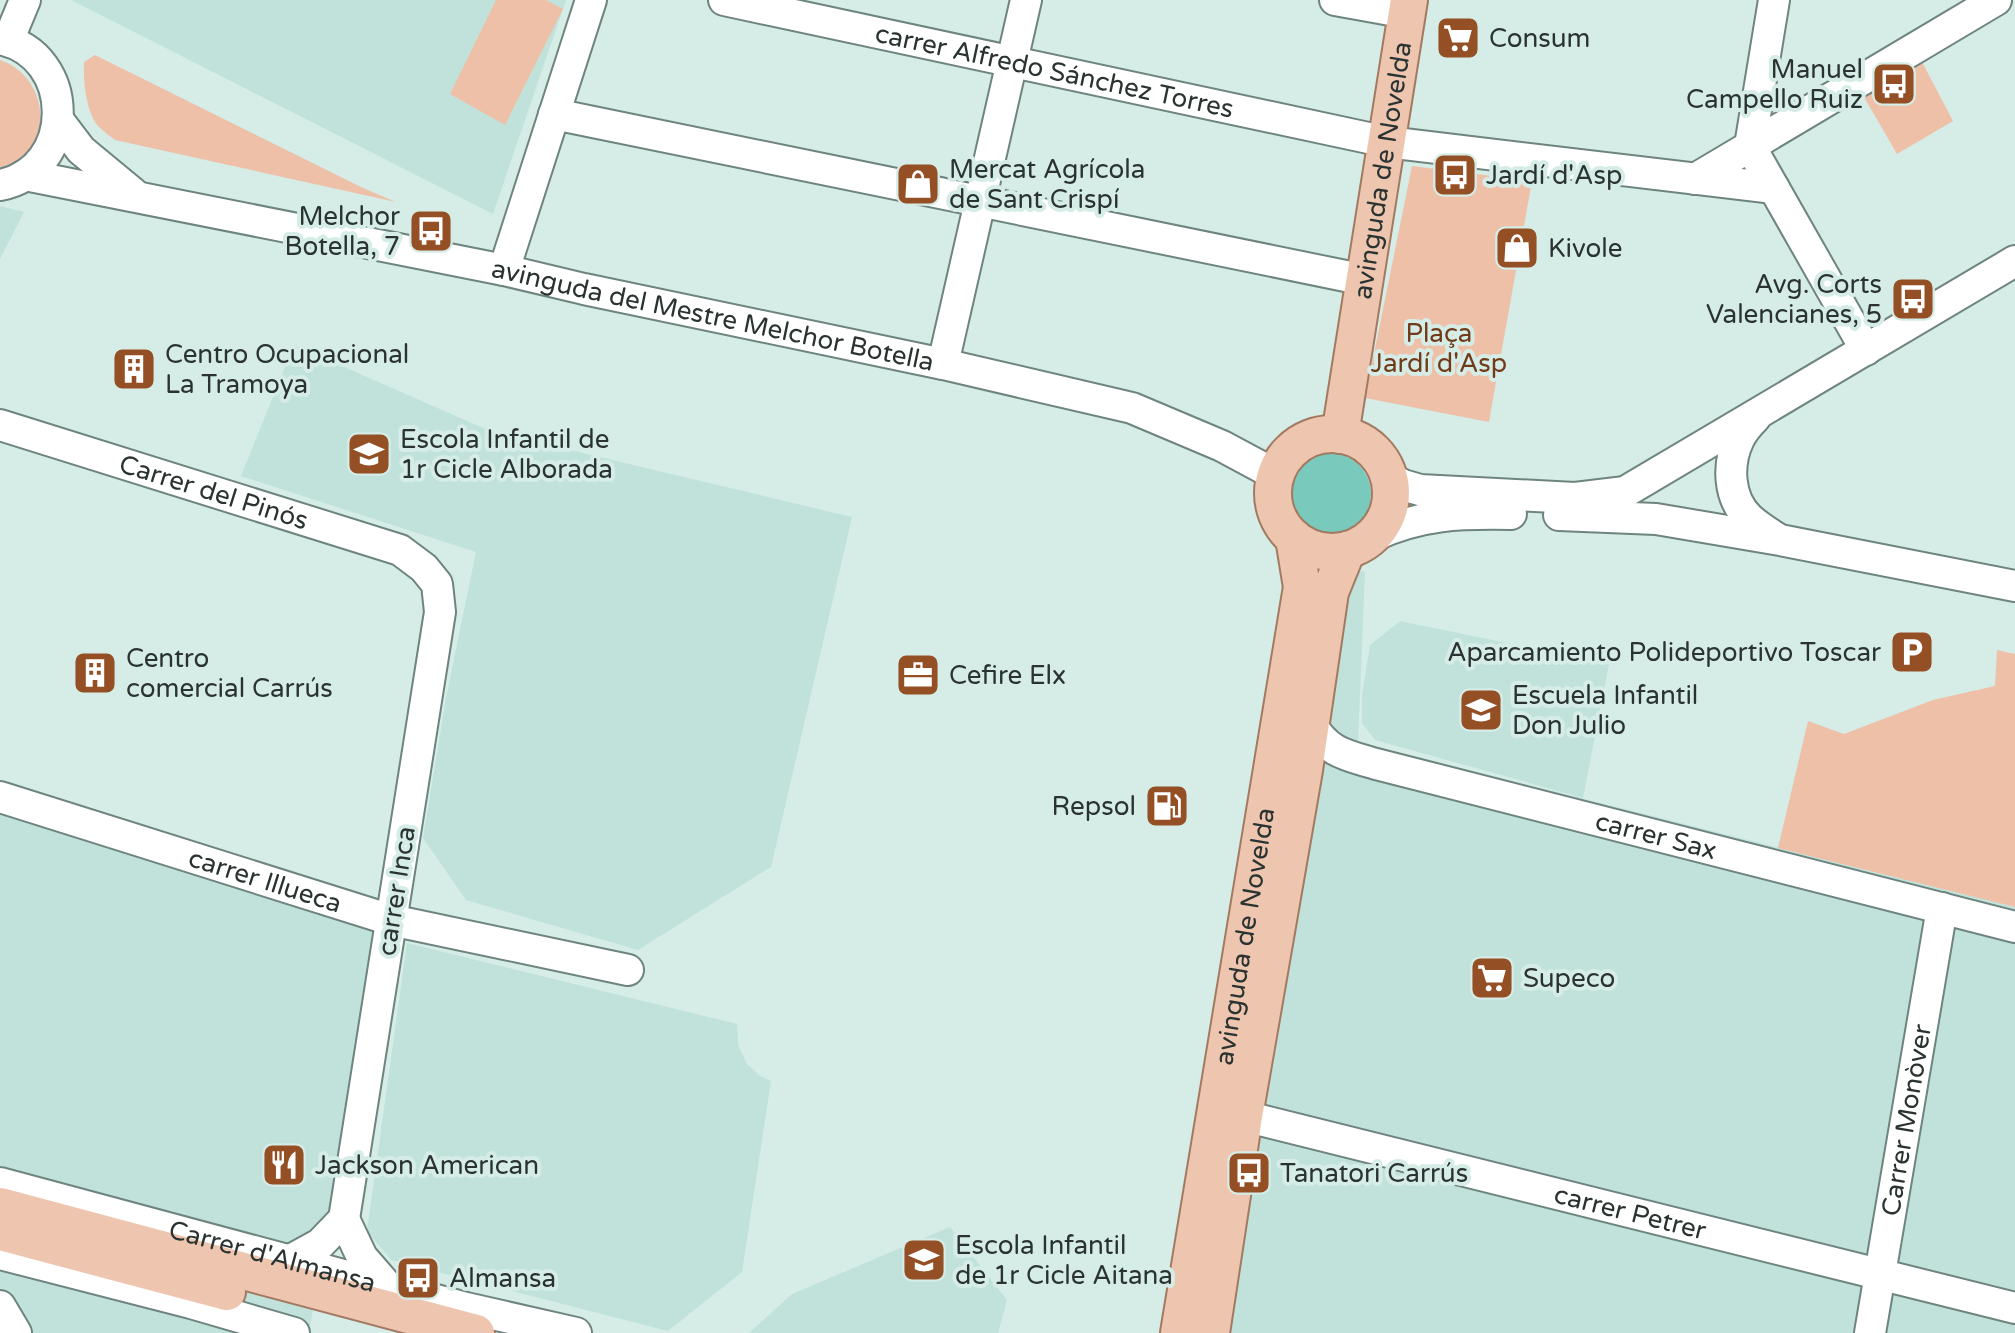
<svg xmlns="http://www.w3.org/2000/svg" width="2015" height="1333" viewBox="0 0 2015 1333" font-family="'Varela Round',sans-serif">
  <rect width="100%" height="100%" fill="#d5ece7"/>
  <path fill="#c1e2db" d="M 71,0 L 566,0 L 493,214 Z
    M 0,206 L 24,212 L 0,259 Z
    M 294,345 L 490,431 L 852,517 L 771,867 L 638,950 L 466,900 L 423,838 L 446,698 L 476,552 L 241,476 Z
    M 1333,566 L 1365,572 L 1358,742 L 2015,907 L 2015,1333 L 1224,1333 Z
    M 1400,621 L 1609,664 L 1583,798 L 1375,740 L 1362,723 L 1362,696 L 1370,645 Z
    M 0,813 L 377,932 L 309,1333 L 0,1333 Z
    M 407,943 L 737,1024 L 738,1045 L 747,1064 L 760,1076 L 771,1081 L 742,1272 L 668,1331 L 391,1260 L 367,1231 Z
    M 950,1227 L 1007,1300 L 998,1333 L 749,1333 L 792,1294 Z"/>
  <path fill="#eec0a8" d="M 496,0 L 546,0 L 563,9 L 505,125 L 450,94 Z
    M 95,55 L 363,188 L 396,202 L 115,140 C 110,136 104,132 99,127 C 86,113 83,81 84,62 Z
    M 0,60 C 53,78 55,156 0,170 Z
    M 1922,62 L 1953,121 L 1897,154 L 1864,97 Z
    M 1412,166 L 1532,181 L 1489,422 L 1365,398 Z
    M 1997,650 L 2015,654 L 2015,907 L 1778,848 L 1808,721 L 1844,734 L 1933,700 L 1995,686 Z"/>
  <path fill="#79cabc" d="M1289 494a41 41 0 1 1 82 0a41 41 0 1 1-82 0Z"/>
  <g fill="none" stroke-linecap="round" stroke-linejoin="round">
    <g stroke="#6e847f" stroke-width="34">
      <g id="minor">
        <path id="s1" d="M 724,0 L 1387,142 L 1774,188"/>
        <path d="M 1335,0 L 1407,13"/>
        <path d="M 1774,0 L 1750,146 L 1866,350"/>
        <path d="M 0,39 C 77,55 77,170 0,185"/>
        <path d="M 8,41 L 25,0"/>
        <path d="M 554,114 L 1365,280"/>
        <path d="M 59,121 L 81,150 L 133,193"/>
        <path id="s2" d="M 25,175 L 504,270 L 584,289 L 943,364 L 1132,408 L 1222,446 L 1276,475"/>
        <path d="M 1695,179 L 1996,0"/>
        <path d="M 504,270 L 591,0"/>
        <path d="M 943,364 L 1026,0"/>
        <path d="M 1755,418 C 1749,424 1743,431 1739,439 C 1727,464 1728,498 1749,518 C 1756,525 1766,531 1775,537"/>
        <path id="s3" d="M 0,425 L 400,550 L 424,568 L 437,584 L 440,612 L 344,1219"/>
        <path d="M 1389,478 L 1403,485 L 1420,490 L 1575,498 L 1625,492 L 2015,261"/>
        <path d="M 1559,515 L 1656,519 L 1780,540 L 2015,586"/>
        <path d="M 1373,536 C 1421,514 1460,513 1511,514"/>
        <path id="s4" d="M 1311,724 C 1328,753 1346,755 1376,764 L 2015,927"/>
        <path id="s5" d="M 0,797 L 391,920 L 628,970"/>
        <path id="s6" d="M 1244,1116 L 2015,1308"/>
        <path id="s7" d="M 0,1183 L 466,1308 L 576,1333"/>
        <path d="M 0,1254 L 191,1303 L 294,1333"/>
        <path d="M 289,1261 L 320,1244 L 344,1219 L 362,1257 L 388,1287"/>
        <path d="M 0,1306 L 16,1333"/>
        <path id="s8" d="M 1870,1333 L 1942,908"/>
      </g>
    </g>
    <g stroke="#a27a62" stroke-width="40">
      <g id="major">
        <circle cx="1332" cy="493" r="59"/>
        <path id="s9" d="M 1340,435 L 1409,0"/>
        <path d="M 0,1206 L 476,1333"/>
        <path d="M 0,1232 L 227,1292"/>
        <path id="s10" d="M 1179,1333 L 1302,587 L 1294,538"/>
        <path d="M 1211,1333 L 1244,1116 L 1304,770 L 1330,592 L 1347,550"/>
      </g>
    </g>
    <use href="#minor" stroke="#fff" stroke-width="30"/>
    <use href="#major" stroke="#eec6b0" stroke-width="36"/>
  </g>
  <defs>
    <g id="supermarket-square" transform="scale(2.3)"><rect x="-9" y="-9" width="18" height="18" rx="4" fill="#944f24" stroke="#d5ece7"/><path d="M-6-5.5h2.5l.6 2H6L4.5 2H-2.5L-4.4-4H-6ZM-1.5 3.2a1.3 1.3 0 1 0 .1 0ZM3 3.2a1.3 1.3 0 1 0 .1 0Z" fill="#fff"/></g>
    <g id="bus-square" transform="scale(2.3)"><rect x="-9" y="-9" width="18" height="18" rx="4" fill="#944f24" stroke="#d5ece7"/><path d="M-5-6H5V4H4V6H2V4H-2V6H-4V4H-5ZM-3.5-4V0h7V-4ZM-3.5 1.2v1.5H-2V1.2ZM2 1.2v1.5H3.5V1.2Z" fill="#fff"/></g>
    <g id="shop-square" transform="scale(2.3)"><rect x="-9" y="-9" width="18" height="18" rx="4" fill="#944f24" stroke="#d5ece7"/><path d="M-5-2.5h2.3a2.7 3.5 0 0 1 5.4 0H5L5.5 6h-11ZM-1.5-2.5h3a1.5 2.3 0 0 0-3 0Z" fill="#fff"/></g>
    <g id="building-square" transform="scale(2.3)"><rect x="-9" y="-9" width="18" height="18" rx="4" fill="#944f24" stroke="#d5ece7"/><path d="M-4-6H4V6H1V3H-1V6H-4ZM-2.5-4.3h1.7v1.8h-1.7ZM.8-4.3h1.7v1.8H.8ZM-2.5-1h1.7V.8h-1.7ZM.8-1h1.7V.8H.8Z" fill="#fff"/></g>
    <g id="school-square" transform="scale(2.3)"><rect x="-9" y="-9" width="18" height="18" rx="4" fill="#944f24" stroke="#d5ece7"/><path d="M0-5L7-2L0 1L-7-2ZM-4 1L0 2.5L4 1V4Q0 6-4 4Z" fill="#fff"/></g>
    <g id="parking-square" transform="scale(2.3)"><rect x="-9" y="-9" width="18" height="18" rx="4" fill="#944f24" stroke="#d5ece7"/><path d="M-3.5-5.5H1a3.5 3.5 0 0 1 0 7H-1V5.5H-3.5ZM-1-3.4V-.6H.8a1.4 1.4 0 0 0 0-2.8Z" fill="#fff"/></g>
    <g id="office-square" transform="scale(2.3)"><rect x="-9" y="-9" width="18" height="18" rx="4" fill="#944f24" stroke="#d5ece7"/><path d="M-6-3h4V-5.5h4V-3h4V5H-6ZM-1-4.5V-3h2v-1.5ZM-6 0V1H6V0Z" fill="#fff"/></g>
    <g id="fuel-square" transform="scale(2.3)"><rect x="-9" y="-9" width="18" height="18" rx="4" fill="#944f24" stroke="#d5ece7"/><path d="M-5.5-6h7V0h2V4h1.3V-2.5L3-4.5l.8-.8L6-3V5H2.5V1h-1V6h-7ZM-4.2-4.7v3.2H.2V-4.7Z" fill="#fff"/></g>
    <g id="restaurant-square" transform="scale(2.3)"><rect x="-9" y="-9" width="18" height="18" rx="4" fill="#944f24" stroke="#d5ece7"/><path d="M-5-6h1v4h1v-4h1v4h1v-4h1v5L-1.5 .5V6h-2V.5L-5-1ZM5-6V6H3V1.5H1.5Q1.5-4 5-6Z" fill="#fff"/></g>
  </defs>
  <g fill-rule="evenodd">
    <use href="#supermarket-square" x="1458" y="38"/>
    <use href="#bus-square" x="1894" y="84"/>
    <use href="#bus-square" x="1455" y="175"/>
    <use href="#shop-square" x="918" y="184"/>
    <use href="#bus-square" x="431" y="231"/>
    <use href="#shop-square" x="1517" y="248"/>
    <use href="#bus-square" x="1913" y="299"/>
    <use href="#building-square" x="134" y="369"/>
    <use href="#school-square" x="369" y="454"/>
    <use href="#parking-square" x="1912" y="652"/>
    <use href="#building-square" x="95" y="673"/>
    <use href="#office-square" x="918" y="675"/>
    <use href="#school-square" x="1481" y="710"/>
    <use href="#fuel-square" x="1167" y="806"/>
    <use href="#supermarket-square" x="1492" y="978"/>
    <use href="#restaurant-square" x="284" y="1165"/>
    <use href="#bus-square" x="1249" y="1173"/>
    <use href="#school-square" x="924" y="1260"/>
    <use href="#bus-square" x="418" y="1278"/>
  </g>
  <g text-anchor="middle" stroke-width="8" stroke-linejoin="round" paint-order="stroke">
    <g font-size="26" fill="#2a3331" stroke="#d5ece7" text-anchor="start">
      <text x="1489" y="47">Consum</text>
      <text x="1863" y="78" text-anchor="end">Manuel<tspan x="1863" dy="30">Campello Ruiz</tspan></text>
      <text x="949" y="178">Mercat Agrícola<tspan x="949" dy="30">de Sant Crispí</tspan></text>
      <text x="1486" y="184">Jardí d'Asp</text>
      <text x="400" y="225" text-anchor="end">Melchor<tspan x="400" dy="30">Botella, 7</tspan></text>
      <text x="1548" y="257">Kivole</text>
      <text x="1882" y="293" text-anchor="end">Avg. Corts<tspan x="1882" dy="30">Valencianes, 5</tspan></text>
      <text x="165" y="363">Centro Ocupacional<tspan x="165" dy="30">La Tramoya</tspan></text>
      <text x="400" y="448">Escola Infantil de<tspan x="400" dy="30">1r Cicle Alborada</tspan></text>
      <text x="1881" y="661" text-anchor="end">Aparcamiento Polideportivo Toscar</text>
      <text x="126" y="667">Centro<tspan x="126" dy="30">comercial Carrús</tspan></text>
      <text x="949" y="684">Cefire Elx</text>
      <text x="1512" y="704">Escuela Infantil<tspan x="1512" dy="30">Don Julio</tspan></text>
      <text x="1136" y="815" text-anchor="end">Repsol</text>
      <text x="1523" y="987">Supeco</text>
      <text x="315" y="1174">Jackson American</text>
      <text x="1280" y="1182">Tanatori Carrús</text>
      <text x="955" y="1254">Escola Infantil<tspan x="955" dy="30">de 1r Cicle Aitana</tspan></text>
      <text x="449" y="1287">Almansa</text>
    </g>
    <g font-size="26" fill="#2a3331" stroke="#d5ece7">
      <text dy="9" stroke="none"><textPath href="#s1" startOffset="338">carrer Alfredo Sánchez Torres</textPath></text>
      <text dy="9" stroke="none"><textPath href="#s9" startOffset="268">avinguda de Novelda</textPath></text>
      <text dy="9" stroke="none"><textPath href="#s2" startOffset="702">avinguda del Mestre Melchor Botella</textPath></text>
      <text dy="9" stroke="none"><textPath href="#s3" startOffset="224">Carrer del Pinós</textPath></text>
      <text dy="9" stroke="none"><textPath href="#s4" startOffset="368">carrer Sax</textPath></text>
      <text dy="9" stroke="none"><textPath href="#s5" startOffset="278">carrer Illueca</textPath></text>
      <text transform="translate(396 891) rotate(-81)" y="9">carrer Inca</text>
      <text dy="9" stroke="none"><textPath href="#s10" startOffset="402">avinguda de Novelda</textPath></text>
      <text dy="9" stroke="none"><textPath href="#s8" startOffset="216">Carrer Monòver</textPath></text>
      <text dy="9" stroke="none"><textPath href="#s6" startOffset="398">carrer Petrer</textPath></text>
      <text dy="9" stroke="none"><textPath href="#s7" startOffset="282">Carrer d'Almansa</textPath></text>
    </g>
    <g font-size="26" fill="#713a18" stroke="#d5ece7">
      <text x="1439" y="342">Plaça<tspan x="1439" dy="30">Jardí d'Asp</tspan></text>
    </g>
  </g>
</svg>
